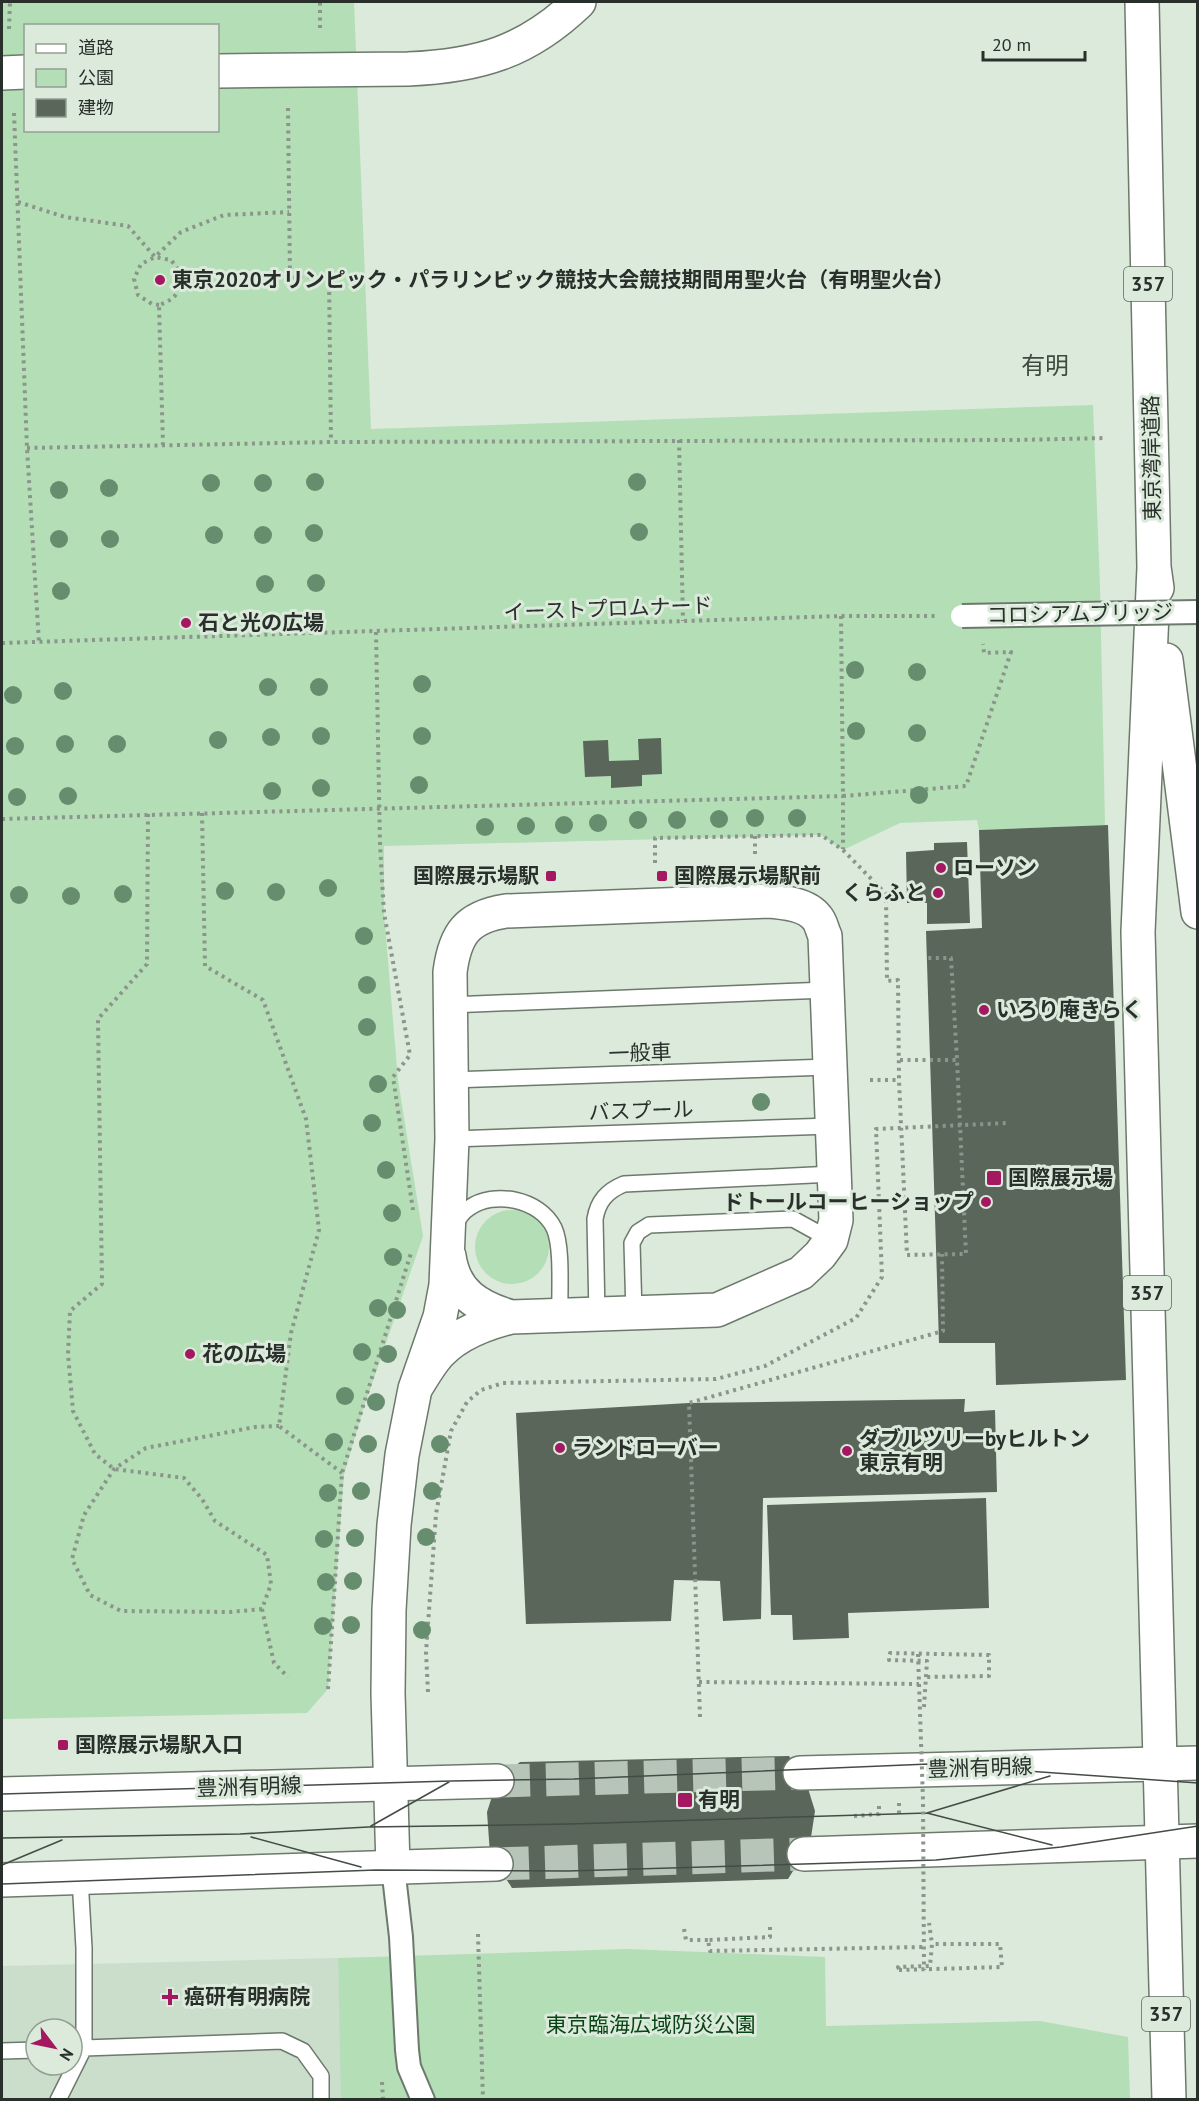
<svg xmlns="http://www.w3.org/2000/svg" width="1199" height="2101" viewBox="0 0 1199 2101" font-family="'PT Sans','Noto Sans JP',sans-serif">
  <rect width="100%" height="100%" fill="#dbeadb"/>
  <path fill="#cadecb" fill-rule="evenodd" d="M 338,1958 L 342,2099 L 2,2099 L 2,1966 ZM 36,2029 L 72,2029 L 72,2065 L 36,2065 Z"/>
  <path fill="#b4deb5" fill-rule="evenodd" d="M 2,2 L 354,2 L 371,429 L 1093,405 L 1100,586 L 1105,825 L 979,830 L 977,820 L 900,823 L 843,850 L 821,835 L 384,846 L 384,913 L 398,1080 L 423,1236 L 365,1404 L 344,1474 L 328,1689 L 307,1713 L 2,1719 ZM 26,26 L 218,26 L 218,130 L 26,130 Z
    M475 1247a37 37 0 1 1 74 0a37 37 0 1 1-74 0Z
    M 627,1949 L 825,1957 L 826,2026 L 1040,2021 L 1128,2037 L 1130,2099 L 341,2099 L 338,1958 Z"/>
  <path fill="#5a665a" d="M 661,738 L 662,774 L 642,775 L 642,786 L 611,788 L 611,776 L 585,777 L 583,741 L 608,740 L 609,761 L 639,760 L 638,739 Z
    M 1108,825 L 1126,1380 L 996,1385 L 995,1343 L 939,1343 L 926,931 L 982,928 L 979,830 Z
    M 967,842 L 970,923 L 927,924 L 927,903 L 907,903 L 906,852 L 934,850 L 934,843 Z
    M 965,1399 L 964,1412 L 995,1410 L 997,1492 L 763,1498 L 761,1619 L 723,1621 L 720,1581 L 674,1580 L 671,1621 L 526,1624 L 516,1413 L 689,1403 Z
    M 986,1498 L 989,1608 L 848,1613 L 849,1638 L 793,1640 L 792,1615 L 771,1615 L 767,1505 Z
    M 789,1756 L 806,1782 L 815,1811 L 810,1844 L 788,1879 L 512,1888 L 490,1854 L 487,1812 L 497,1781 L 520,1762 Z"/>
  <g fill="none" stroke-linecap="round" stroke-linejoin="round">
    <path stroke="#b7c5b8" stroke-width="33" stroke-dasharray="33 16" stroke-linecap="butt" d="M 497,1781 L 800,1773
      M 496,1864 L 804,1854"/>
    <g stroke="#6d796d" stroke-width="18">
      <path id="service" d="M 450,1005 L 827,990
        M 451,1080 L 829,1067
        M 452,1139 L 831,1126
        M 454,1226 C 458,1219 462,1212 469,1208 C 494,1190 540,1199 554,1228 C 563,1247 559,1294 560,1316
        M 634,1314 L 632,1243 L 638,1232 L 649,1225 L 793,1219 L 831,1240
        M 597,1315 L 595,1219 C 598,1201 607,1191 624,1184 L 833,1174
        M 80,1878 L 84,1948 L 84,2048 L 282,2041 L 303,2051 L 321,2076 L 321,2100
        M 2,2051 L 36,2050
        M 58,2100 L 84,2048 L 72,2049"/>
    </g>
    <g stroke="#6d796d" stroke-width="26">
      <path id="pedestrian" d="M 393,1867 L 401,1937 L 407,2050 L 409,2067 L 423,2100"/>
    </g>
    <g stroke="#6d796d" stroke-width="36">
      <path id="tertiary" d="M 218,71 L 408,69 C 479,66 527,52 579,2
        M 2,73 L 26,72
        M 449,1256 C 454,1293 478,1307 511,1317
        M 393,1867 L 388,1693 L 389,1610 L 394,1525 L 402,1455 L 415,1389 L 440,1317 L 446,1285 L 452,1139 L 450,972 C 455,934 467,917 506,911 L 767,901 C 783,902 807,904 817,918 C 821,922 822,930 825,936 L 836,1220 L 831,1240 L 820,1255 L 801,1273 L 717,1310 L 511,1317 C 483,1324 451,1336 433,1361 C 427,1369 421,1379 415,1389"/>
    </g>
    <g stroke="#6d796d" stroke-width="36">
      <path id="secondary" d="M 800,1773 L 1198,1763
        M 2,1794 L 497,1781
        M 804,1854 L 1198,1841
        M 2,1880 L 496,1864"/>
    </g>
    <g stroke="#6d796d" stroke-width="36">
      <path id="trunk" d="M 1142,2 L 1154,567 L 1157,588
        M 1154,567 L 1138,932 L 1169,2100
        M 1166,660 L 1198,912"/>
    </g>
    <path stroke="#8b958b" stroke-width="4" stroke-dasharray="3 4.5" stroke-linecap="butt" d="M 320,28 L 320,2
      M 9,29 L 10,2
      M 288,108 L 290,278 L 329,276 L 331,442
      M 14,113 L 27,448 L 39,643
      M 18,202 L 65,217 L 128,226 L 155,257 L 181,232 L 224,215 L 289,212
      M 159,305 L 152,304 L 138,295 L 134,279 L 141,264 L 155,257 L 171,260 L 181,273 C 181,292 176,299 159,305 L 163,445
      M 679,440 L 683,621
      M 27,448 L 331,442 L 1017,440 L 1106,438
      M 841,616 L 843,796 L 966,786 L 1011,652 L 984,653 L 983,644
      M 376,632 L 380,845 L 384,913 L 410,1055 L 393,1077 L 413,1210
      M 2,643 L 841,616 L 935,616
      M 202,813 L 205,966 L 263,1000 L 306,1119 L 319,1230 L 291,1333 L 279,1426 L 342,1473
      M 148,814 L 147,964 L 98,1019 L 102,1284 L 70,1311 L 68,1354 L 73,1411 L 95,1454 L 114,1469 L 184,1478 L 202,1499 L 215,1521 L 267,1555 L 271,1584 L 262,1609 L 230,1612 L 121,1611 L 90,1595 L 72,1559 L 84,1515 L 114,1469 L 146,1448 L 255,1427 L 279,1426
      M 2,819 L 843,796 L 843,849
      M 755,854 L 755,835
      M 655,863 L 655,838 L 821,835 L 843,850 L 886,894 L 887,981 L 898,980 L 899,1080 L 907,1255 L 966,1254 L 957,1060 L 951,958 L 927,958
      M 900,1060 L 957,1060
      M 870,1080 L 899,1080
      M 262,1609 L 274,1663 L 288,1677
      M 699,1682 L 919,1684
      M 328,1689 L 342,1473 L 411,1253
      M 428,1692 L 426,1652 L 436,1514 L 451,1431 L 467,1402 L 481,1390 L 503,1383 L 716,1379 L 765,1366 L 856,1318 L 882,1277 L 876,1129 L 1008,1123
      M 924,1707 L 927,1661 L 889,1660 L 890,1653 L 989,1655 L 989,1676 L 926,1677
      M 700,1717 L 689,1403 L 943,1331 L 942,1254
      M 899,1803 L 899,1817
      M 854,1816 L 879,1814 L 879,1804
      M 770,1927 L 770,1937 L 708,1940 L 710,1951 L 924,1947
      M 684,1929 L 686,1940 L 708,1940
      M 478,1934 L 483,2100
      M 899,1969 L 898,1967 L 930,1966 L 932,1944 L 929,1923
      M 899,1970 L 1002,1967 L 1000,1944 L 932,1944
      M 382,2082 L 383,2100"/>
    <use href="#service" stroke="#fff" stroke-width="15"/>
    <use href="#pedestrian" stroke="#fff" stroke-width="22"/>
    <use href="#tertiary" stroke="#fff" stroke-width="33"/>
    <use href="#secondary" stroke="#fff" stroke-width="33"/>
    <use href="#trunk" stroke="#fff" stroke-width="33"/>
    <path stroke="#444c45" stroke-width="1.5" d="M 2,1794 L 451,1781 L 574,1779 L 929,1764 L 1198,1783
      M 927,1813 L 1052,1845
      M 371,1826 L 449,1782
      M 251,1837 L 361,1867
      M 2,1838 L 240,1834 L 368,1827 L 570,1824 L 927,1813 L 1050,1776
      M 2,1865 L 62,1840
      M 2,1884 L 376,1870 L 568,1871 L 936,1860 L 1061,1847 L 1198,1826"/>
    <g stroke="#6d796d" stroke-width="26" stroke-linecap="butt">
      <path id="pedestrian-bridge" d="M 962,616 L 1198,612"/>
    </g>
    <path stroke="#8b958b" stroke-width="4" stroke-dasharray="3 4.5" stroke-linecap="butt" d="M 918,1654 L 923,1800 L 924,1970"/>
    <use href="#pedestrian-bridge" stroke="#fff" stroke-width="22"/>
  </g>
  <g fill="#668e6e">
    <circle cx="315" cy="482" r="9"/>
    <circle cx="637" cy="482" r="9"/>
    <circle cx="211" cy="483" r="9"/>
    <circle cx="263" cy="483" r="9"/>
    <circle cx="109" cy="488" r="9"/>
    <circle cx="59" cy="490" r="9"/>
    <circle cx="639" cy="532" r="9"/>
    <circle cx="314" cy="533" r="9"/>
    <circle cx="214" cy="535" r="9"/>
    <circle cx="263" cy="535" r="9"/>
    <circle cx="59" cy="539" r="9"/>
    <circle cx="110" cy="539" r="9"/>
    <circle cx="316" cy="583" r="9"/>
    <circle cx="265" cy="584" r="9"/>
    <circle cx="61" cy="591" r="9"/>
    <circle cx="855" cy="670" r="9"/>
    <circle cx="917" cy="672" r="9"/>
    <circle cx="422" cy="684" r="9"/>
    <circle cx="268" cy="687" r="9"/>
    <circle cx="319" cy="687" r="9"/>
    <circle cx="63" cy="691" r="9"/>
    <circle cx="13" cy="695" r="9"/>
    <circle cx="856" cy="731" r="9"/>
    <circle cx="917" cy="733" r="9"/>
    <circle cx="321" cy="736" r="9"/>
    <circle cx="422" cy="736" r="9"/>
    <circle cx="271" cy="737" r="9"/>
    <circle cx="218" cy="740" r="9"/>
    <circle cx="65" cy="744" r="9"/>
    <circle cx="117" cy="744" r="9"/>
    <circle cx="15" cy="746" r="9"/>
    <circle cx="419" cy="785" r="9"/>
    <circle cx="321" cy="788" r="9"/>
    <circle cx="272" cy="791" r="9"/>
    <circle cx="919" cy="795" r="9"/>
    <circle cx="68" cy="796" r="9"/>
    <circle cx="17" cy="797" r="9"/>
    <circle cx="755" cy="818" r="9"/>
    <circle cx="797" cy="818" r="9"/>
    <circle cx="719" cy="819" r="9"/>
    <circle cx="638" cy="820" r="9"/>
    <circle cx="677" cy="820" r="9"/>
    <circle cx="598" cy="823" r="9"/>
    <circle cx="564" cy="825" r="9"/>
    <circle cx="526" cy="826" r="9"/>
    <circle cx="485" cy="827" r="9"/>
    <circle cx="328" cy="888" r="9"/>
    <circle cx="225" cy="891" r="9"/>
    <circle cx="276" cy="892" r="9"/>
    <circle cx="123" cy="894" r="9"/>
    <circle cx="19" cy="895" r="9"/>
    <circle cx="71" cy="896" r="9"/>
    <circle cx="364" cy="936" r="9"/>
    <circle cx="367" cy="985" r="9"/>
    <circle cx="367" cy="1027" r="9"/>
    <circle cx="378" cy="1084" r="9"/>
    <circle cx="761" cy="1102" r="9"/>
    <circle cx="372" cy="1123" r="9"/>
    <circle cx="386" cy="1170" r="9"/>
    <circle cx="392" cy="1213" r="9"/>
    <circle cx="393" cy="1257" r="9"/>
    <circle cx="378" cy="1308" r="9"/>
    <circle cx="397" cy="1310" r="9"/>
    <circle cx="362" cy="1352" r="9"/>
    <circle cx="388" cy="1354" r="9"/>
    <circle cx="345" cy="1396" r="9"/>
    <circle cx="376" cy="1402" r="9"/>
    <circle cx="334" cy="1442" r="9"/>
    <circle cx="368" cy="1444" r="9"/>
    <circle cx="440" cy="1444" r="9"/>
    <circle cx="361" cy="1491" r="9"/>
    <circle cx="432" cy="1491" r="9"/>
    <circle cx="328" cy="1493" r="9"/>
    <circle cx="426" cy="1537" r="9"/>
    <circle cx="355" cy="1538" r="9"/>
    <circle cx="324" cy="1539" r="9"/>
    <circle cx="353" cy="1581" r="9"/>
    <circle cx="326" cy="1582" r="9"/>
    <circle cx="351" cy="1625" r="9"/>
    <circle cx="323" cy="1626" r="9"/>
    <circle cx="422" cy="1630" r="9"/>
  </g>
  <g fill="#a31860" stroke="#dbeadb" stroke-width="2">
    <circle cx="160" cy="280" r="6"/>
    <circle cx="186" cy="623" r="6"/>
    <circle cx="941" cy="868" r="6"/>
    <rect x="545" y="870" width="12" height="12" rx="3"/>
    <rect x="656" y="870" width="12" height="12" rx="3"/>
    <circle cx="938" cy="893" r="6"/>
    <circle cx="984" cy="1010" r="6"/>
    <rect x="986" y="1170" width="16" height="16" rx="3"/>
    <circle cx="986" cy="1202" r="6"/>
    <circle cx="190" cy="1354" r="6"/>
    <circle cx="560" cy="1448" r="6"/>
    <circle cx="847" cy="1451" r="6"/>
    <rect x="57" y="1739" width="12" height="12" rx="3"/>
    <rect x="677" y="1792" width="16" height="16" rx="3"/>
    <path d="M167 1988h6v6h6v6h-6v6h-6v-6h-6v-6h6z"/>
  </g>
  <g text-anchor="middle" stroke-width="6" stroke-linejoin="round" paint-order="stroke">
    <g fill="#dbeadb" stroke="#5e675f" stroke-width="1.5">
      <rect x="1124" y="267" width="48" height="34" rx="4.5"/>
      <rect x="1123" y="1276" width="48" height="34" rx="4.5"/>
      <rect x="1142" y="1997" width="48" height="34" rx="4.5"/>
    </g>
    <g font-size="20" font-weight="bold" fill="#292f2a">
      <text x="1148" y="291">357</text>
      <text x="1147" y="1300">357</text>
      <text x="1166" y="2021">357</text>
    </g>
    <g font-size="21" font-weight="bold" fill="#292f2a" stroke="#dbeadb" text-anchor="start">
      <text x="172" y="287">東京2020オリンピック・パラリンピック競技大会競技期間用聖火台（有明聖火台）</text>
      <text x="198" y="630">石と光の広場</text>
      <text x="953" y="875">ローソン</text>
      <text x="539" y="883" text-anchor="end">国際展示場駅</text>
      <text x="674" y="883">国際展示場駅前</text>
      <text x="926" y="900" text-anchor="end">くらふと</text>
      <text x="996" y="1017">いろり庵きらく</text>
      <text x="1008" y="1185">国際展示場</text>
      <text x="974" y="1209" text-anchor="end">ドトールコーヒーショップ</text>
      <text x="202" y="1361">花の広場</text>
      <text x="859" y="1446">ダブルツリーbyヒルトン<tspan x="859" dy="24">東京有明</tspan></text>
      <text x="572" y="1455">ランドローバー</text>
      <text x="75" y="1752">国際展示場駅入口</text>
      <text x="698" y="1807">有明</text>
      <text x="184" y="2004">癌研有明病院</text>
    </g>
    <g font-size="21" fill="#292f2a" stroke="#dbeadb">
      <text transform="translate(1152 458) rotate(-91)" y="7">東京湾岸道路</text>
      <text transform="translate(608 609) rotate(-2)" y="7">イーストプロムナード</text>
      <text transform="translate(1080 614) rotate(-1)" y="7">コロシアムブリッジ</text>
      <text transform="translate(640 1053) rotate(-2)" y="7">一般車</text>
      <text transform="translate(641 1111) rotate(-2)" y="7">バスプール</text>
      <text transform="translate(980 1768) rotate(-2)" y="7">豊洲有明線</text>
      <text transform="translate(249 1787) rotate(-2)" y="7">豊洲有明線</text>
    </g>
    <g font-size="21" fill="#074314" stroke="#dbeadb">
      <text x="651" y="2032">東京臨海広域防災公園</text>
    </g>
    <g font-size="24" fill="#3f4a3f" stroke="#dbeadb">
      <text x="1045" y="374">有明</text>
    </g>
  </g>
  <rect width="1199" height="2101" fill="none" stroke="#292f2a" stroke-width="6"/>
  <rect x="24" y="24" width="195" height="108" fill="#dbeadb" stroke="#949f94" stroke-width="1.5"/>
  <rect x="36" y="44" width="30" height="9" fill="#ffffff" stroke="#949f94" stroke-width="1.5"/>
  <text x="78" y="54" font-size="18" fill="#292f2a">道路</text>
  <rect x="36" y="69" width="30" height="18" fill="#b4deb5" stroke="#949f94" stroke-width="1.5"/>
  <text x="78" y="84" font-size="18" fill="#292f2a">公園</text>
  <rect x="36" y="99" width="30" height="18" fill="#5a665a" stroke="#949f94" stroke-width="1.5"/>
  <text x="78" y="114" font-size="18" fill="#292f2a">建物</text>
  <g transform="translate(54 2047) rotate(122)"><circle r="28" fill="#dbeadb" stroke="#949f94" stroke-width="1.5"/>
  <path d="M0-4.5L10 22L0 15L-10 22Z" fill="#a31860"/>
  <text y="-9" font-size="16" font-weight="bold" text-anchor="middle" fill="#292f2a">N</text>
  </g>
  <path d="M983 51v9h102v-9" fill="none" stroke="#292f2a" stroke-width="3"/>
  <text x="992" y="51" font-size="18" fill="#292f2a" stroke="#dbeadb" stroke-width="4.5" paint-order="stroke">20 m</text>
</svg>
